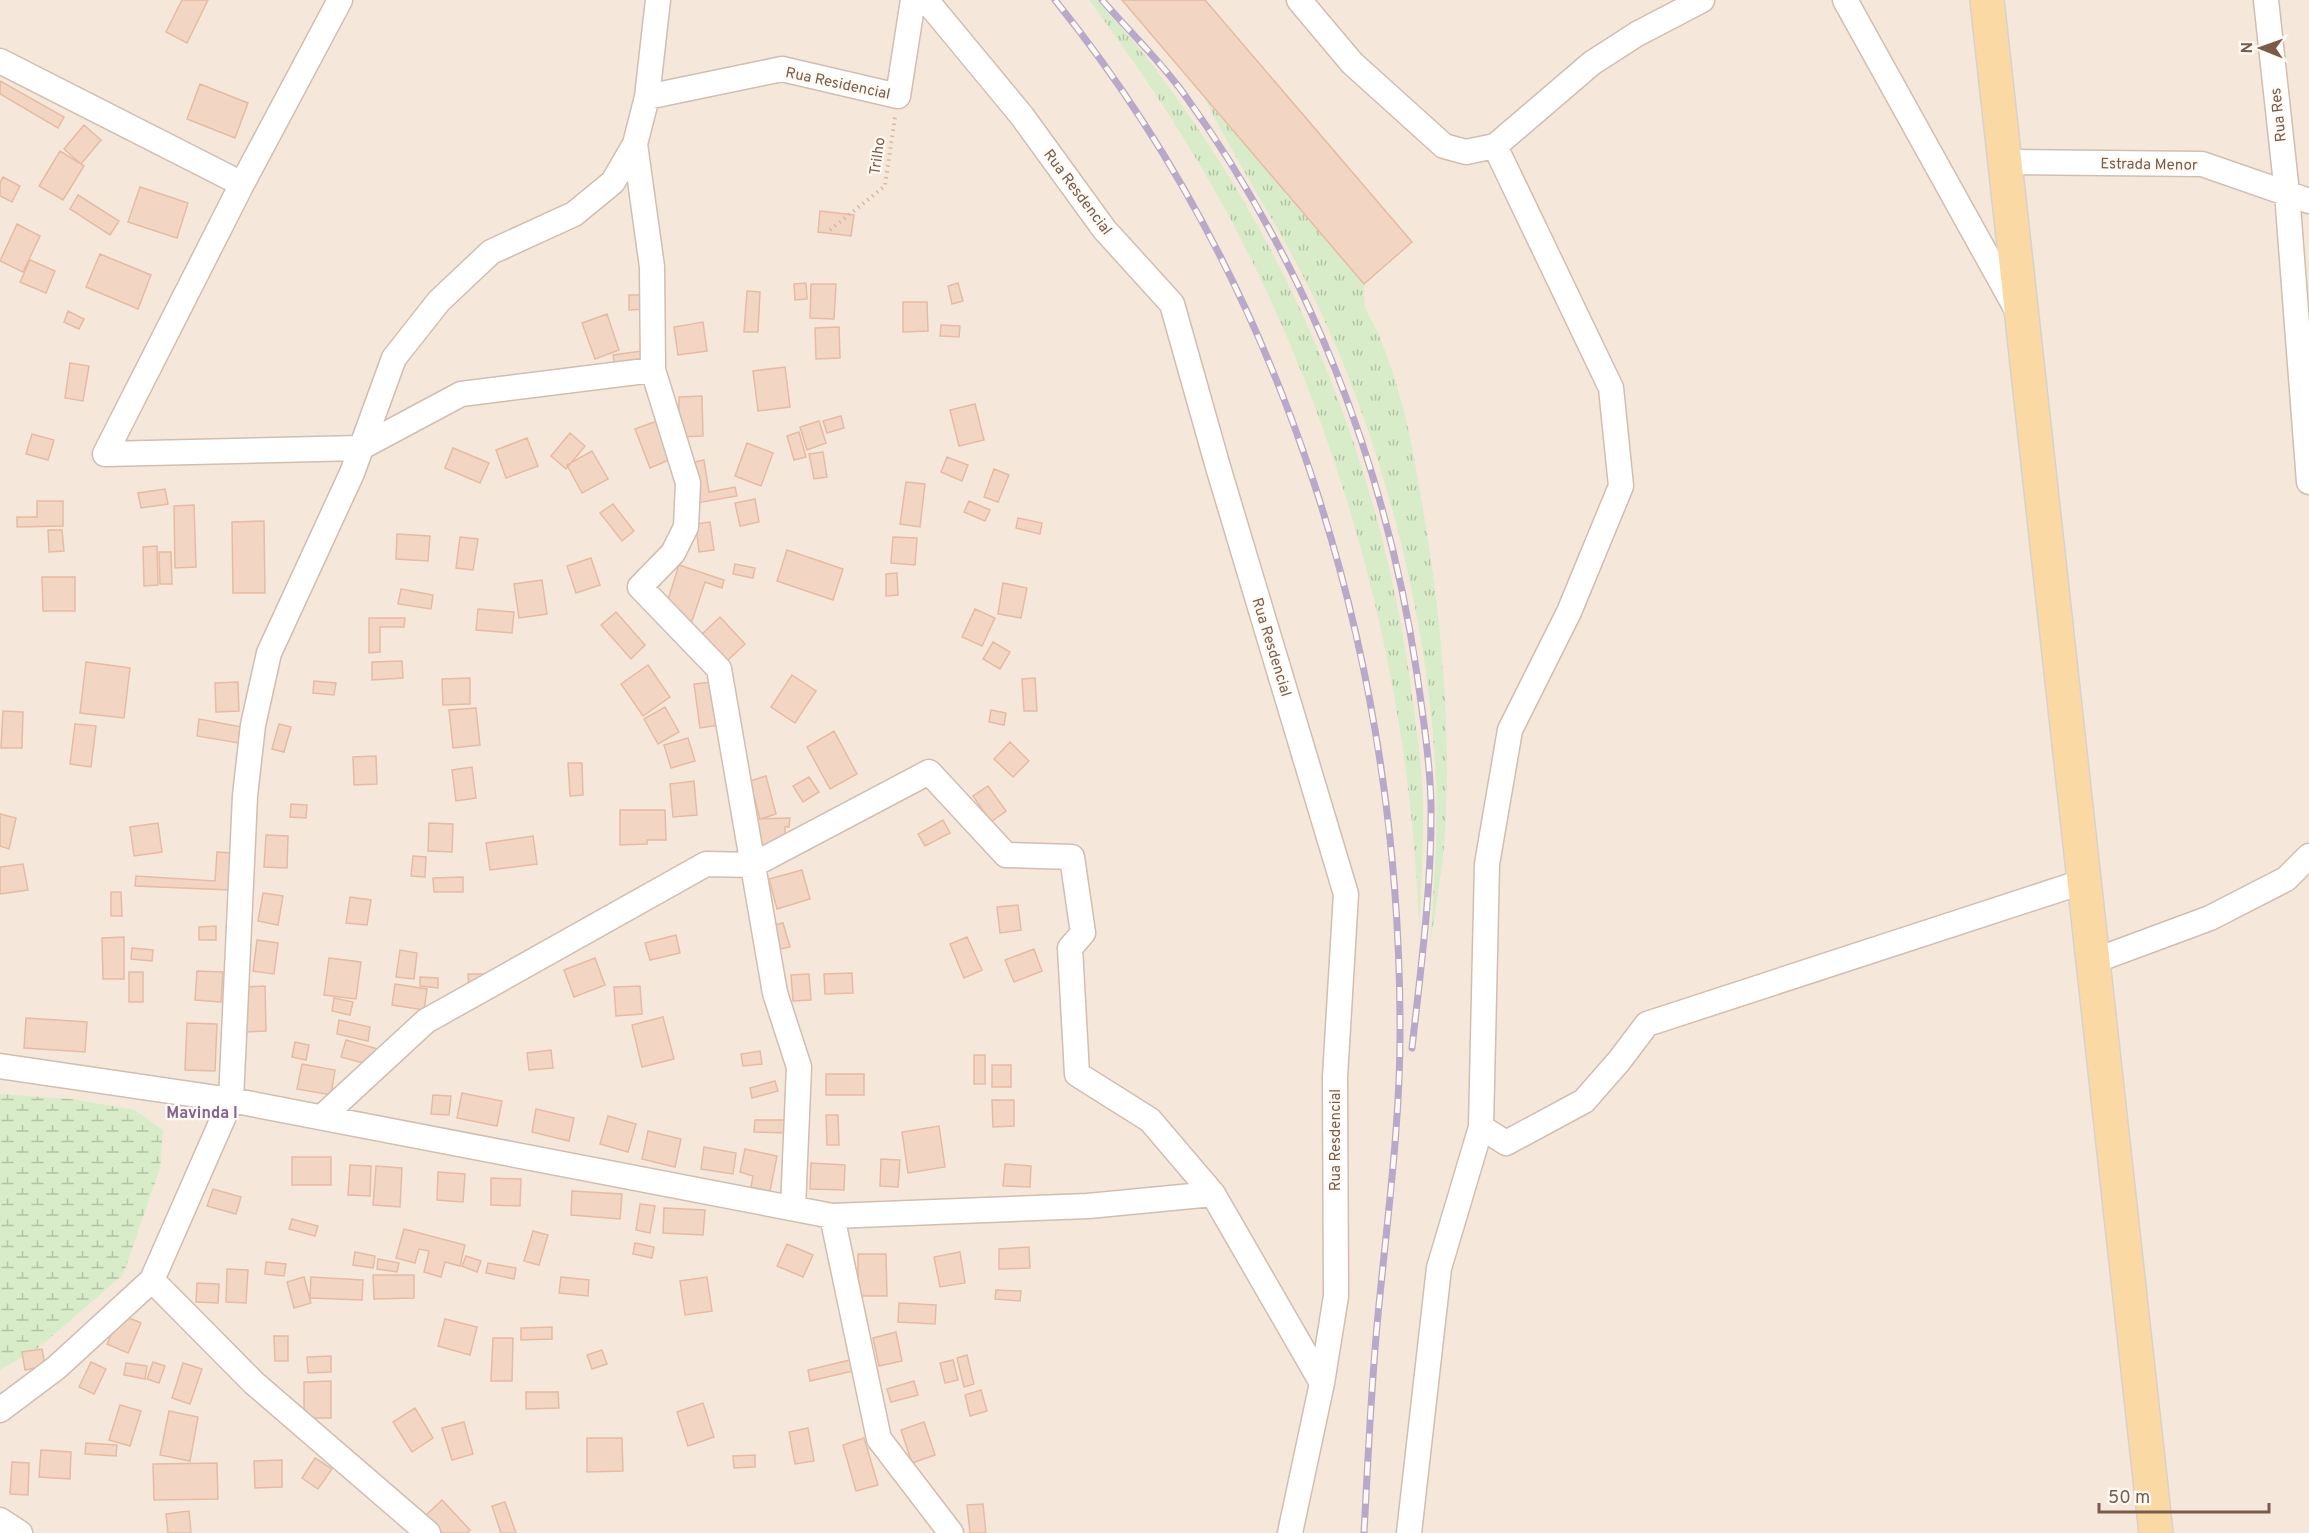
<svg xmlns="http://www.w3.org/2000/svg" width="2309" height="1533" viewBox="0 0 2309 1533" font-family="Overpass,sans-serif">
  <defs>
    <pattern id="grass-tufts" width="24" height="20" patternUnits="userSpaceOnUse" patternTransform="scale(1.5)"><rect width="24" height="20" fill="#d8ecc9"/><path d="M3 7l-1-3M5 7V3M7 7l1-3M15 17l-1-3M17 17v-4M19 17l1-3" fill="none" stroke="#b4c2a5"/></pattern>
    <pattern id="wetland-marsh" width="20" height="14" patternUnits="userSpaceOnUse" patternTransform="scale(1.5)"><rect width="20" height="14" fill="#d8ecc9"/><path d="M1 5h8M5 5V1M11 12h8M15 12V8" fill="none" stroke="#b4c2a5"/></pattern>
  </defs>
  <rect width="100%" height="100%" fill="#fdf6ec"/>
  <path fill="#f5e8da" d="M 0,0 L 2309,0 L 2309,1533 L 0,1533 Z"/>
  <path fill="url(#grass-tufts)" d="M 1089,0 L 1097,0 C 1118,24 1140,48 1159,74 C 1294,253 1381,465 1411,687 C 1416,726 1422,765 1423,803 C 1424,846 1421,888 1419,930 C 1411,685 1346,437 1231,220 C 1190,143 1141,70 1089,0 Z
    M 1204,97 L 1364,284 C 1363,318 1370,311 1380,338 C 1394,373 1405,410 1412,447 C 1437,578 1454,713 1444,846 C 1441,879 1435,912 1430,945 C 1434,891 1438,837 1436,782 C 1430,623 1383,439 1313,296 C 1280,228 1238,165 1204,97 Z"/>
  <path fill="url(#wetland-marsh)" d="M 0,1094 L 71,1099 L 135,1110 L 163,1130 L 160,1168 L 123,1275 L 38,1348 L 0,1370 Z"/>
  <path fill="#f3d5c3" stroke="#e6bba3" stroke-width="1.5" d="M 182,0 L 208,0 L 187,43 L 166,32 Z
    M 1122,0 L 1205,0 L 1412,242 L 1364,284 Z
    M 0,81 L 64,117 L 58,128 L 0,94 Z
    M 200,84 L 248,103 L 235,138 L 187,119 Z
    M 84,125 L 101,140 L 81,164 L 64,149 Z
    M 60,151 L 84,166 L 63,200 L 39,186 Z
    M 3,177 L 20,186 L 12,202 L 0,196 L 0,183 Z
    M 140,187 L 188,203 L 177,238 L 128,222 Z
    M 78,195 L 119,221 L 110,235 L 70,209 Z
    M 820,211 L 854,215 L 851,236 L 818,232 Z
    M 17,224 L 40,236 L 23,272 L 0,261 Z
    M 100,254 L 151,275 L 138,309 L 86,287 Z
    M 30,260 L 55,271 L 46,293 L 20,282 Z
    M 806,283 L 807,299 L 795,300 L 794,284 Z
    M 958,283 L 963,301 L 952,304 L 948,286 Z
    M 811,284 L 836,284 L 834,319 L 810,318 Z
    M 747,291 L 760,292 L 758,332 L 744,332 Z
    M 629,295 L 649,295 L 649,309 L 629,310 Z
    M 903,302 L 927,302 L 928,331 L 903,332 Z
    M 68,311 L 84,319 L 79,329 L 64,322 Z
    M 607,314 L 619,350 L 595,359 L 582,323 Z
    M 703,322 L 707,351 L 678,355 L 674,327 Z
    M 941,325 L 960,326 L 959,337 L 940,336 Z
    M 839,327 L 840,358 L 816,359 L 815,328 Z
    M 649,350 L 651,362 L 615,368 L 613,355 Z
    M 70,363 L 89,366 L 83,401 L 65,398 Z
    M 785,367 L 790,407 L 758,411 L 753,371 Z
    M 702,396 L 703,436 L 679,437 L 679,397 Z
    M 975,404 L 984,440 L 959,446 L 950,410 Z
    M 841,416 L 844,428 L 827,433 L 823,421 Z
    M 657,421 L 671,459 L 650,468 L 635,429 Z
    M 819,421 L 826,443 L 807,450 L 800,427 Z
    M 799,432 L 806,457 L 794,460 L 787,436 Z
    M 570,433 L 585,446 L 566,469 L 551,456 Z
    M 32,434 L 54,440 L 48,460 L 26,454 Z
    M 527,438 L 538,466 L 506,478 L 496,450 Z
    M 747,443 L 773,453 L 761,486 L 735,476 Z
    M 453,448 L 489,463 L 480,483 L 445,468 Z
    M 592,451 L 608,479 L 582,493 L 567,465 Z
    M 823,452 L 827,477 L 814,479 L 809,454 Z
    M 947,457 L 968,465 L 962,481 L 941,472 Z
    M 704,460 L 709,492 L 735,487 L 737,496 L 697,503 L 690,463 Z
    M 994,469 L 1009,475 L 998,502 L 984,497 Z
    M 906,482 L 925,484 L 920,527 L 900,524 Z
    M 165,489 L 168,504 L 141,508 L 138,493 Z
    M 755,499 L 759,522 L 740,526 L 735,503 Z
    M 37,501 L 63,501 L 63,526 L 17,527 L 17,517 L 37,517 Z
    M 969,501 L 990,510 L 985,521 L 964,512 Z
    M 613,504 L 634,531 L 622,541 L 600,513 Z
    M 194,505 L 196,567 L 175,568 L 174,506 Z
    M 1018,518 L 1042,523 L 1040,534 L 1016,528 Z
    M 264,521 L 265,593 L 233,593 L 232,522 Z
    M 710,522 L 714,550 L 699,552 L 696,524 Z
    M 48,530 L 62,530 L 64,551 L 49,552 Z
    M 397,534 L 430,536 L 428,561 L 396,559 Z
    M 460,537 L 478,539 L 473,570 L 456,568 Z
    M 893,537 L 917,538 L 915,565 L 891,563 Z
    M 157,546 L 158,585 L 144,586 L 143,547 Z
    M 787,550 L 843,569 L 833,600 L 777,581 Z
    M 159,552 L 171,552 L 172,584 L 160,584 Z
    M 591,558 L 600,585 L 576,593 L 567,566 Z
    M 735,564 L 755,568 L 753,578 L 733,574 Z
    M 679,565 L 724,580 L 722,588 L 705,582 L 692,621 L 664,612 Z
    M 897,573 L 898,595 L 886,596 L 886,574 Z
    M 42,577 L 75,577 L 75,611 L 43,611 Z
    M 542,580 L 547,614 L 519,618 L 514,584 Z
    M 1003,583 L 1027,588 L 1021,618 L 998,614 Z
    M 401,589 L 433,595 L 431,609 L 398,604 Z
    M 478,609 L 514,612 L 512,633 L 476,630 Z
    M 975,609 L 995,618 L 982,646 L 962,637 Z
    M 616,612 L 645,645 L 631,659 L 601,625 Z
    M 720,617 L 745,644 L 726,662 L 701,635 Z
    M 369,618 L 405,618 L 404,627 L 380,627 L 380,652 L 369,653 Z
    M 993,642 L 1010,652 L 1000,669 L 983,659 Z
    M 402,661 L 403,678 L 372,680 L 372,662 Z
    M 86,662 L 130,668 L 124,718 L 80,713 Z
    M 648,665 L 670,697 L 643,716 L 621,684 Z
    M 792,675 L 816,691 L 795,723 L 771,707 Z
    M 470,678 L 470,704 L 443,705 L 442,679 Z
    M 1035,678 L 1037,711 L 1024,711 L 1022,679 Z
    M 314,681 L 336,683 L 334,695 L 313,693 Z
    M 238,682 L 239,711 L 216,712 L 215,683 Z
    M 713,682 L 719,725 L 700,728 L 694,684 Z
    M 665,707 L 679,732 L 658,744 L 644,719 Z
    M 476,708 L 480,745 L 453,748 L 449,710 Z
    M 991,710 L 1006,713 L 1004,725 L 989,722 Z
    M 3,711 L 23,712 L 22,748 L 1,748 Z
    M 199,719 L 242,727 L 239,743 L 197,736 Z
    M 75,724 L 96,726 L 91,767 L 70,764 Z
    M 279,724 L 291,727 L 284,752 L 272,749 Z
    M 834,731 L 857,774 L 830,789 L 807,747 Z
    M 688,738 L 695,761 L 671,768 L 664,745 Z
    M 1010,742 L 1029,761 L 1013,777 L 994,759 Z
    M 376,756 L 377,784 L 354,785 L 353,757 Z
    M 568,763 L 582,763 L 583,795 L 570,796 Z
    M 472,767 L 476,798 L 456,801 L 452,770 Z
    M 766,776 L 776,814 L 760,819 L 750,781 Z
    M 809,777 L 819,792 L 803,802 L 793,786 Z
    M 694,781 L 697,815 L 673,817 L 670,784 Z
    M 988,786 L 1006,811 L 991,822 L 973,796 Z
    M 291,804 L 307,805 L 306,818 L 290,817 Z
    M 620,810 L 665,810 L 666,840 L 647,840 L 647,844 L 620,845 Z
    M 0,814 L 16,818 L 9,849 L 0,846 Z
    M 790,818 L 789,827 L 785,827 L 785,857 L 758,858 L 757,819 Z
    M 943,820 L 950,833 L 925,846 L 918,834 Z
    M 158,823 L 162,852 L 134,856 L 130,827 Z
    M 429,823 L 453,824 L 452,852 L 428,851 Z
    M 266,835 L 288,836 L 287,868 L 264,867 Z
    M 533,836 L 537,864 L 490,870 L 486,843 Z
    M 217,852 L 232,853 L 230,890 L 135,886 L 136,876 L 215,881 Z
    M 413,856 L 426,857 L 425,877 L 411,876 Z
    M 23,864 L 28,890 L 0,894 L 0,867 Z
    M 802,870 L 810,899 L 777,909 L 769,879 Z
    M 463,877 L 463,892 L 434,892 L 433,878 Z
    M 111,892 L 121,892 L 122,916 L 111,916 Z
    M 263,893 L 283,896 L 278,925 L 258,921 Z
    M 350,897 L 371,900 L 367,925 L 346,923 Z
    M 1018,905 L 1021,930 L 1000,933 L 997,907 Z
    M 783,923 L 790,947 L 780,949 L 774,925 Z
    M 216,926 L 216,940 L 199,940 L 199,927 Z
    M 676,935 L 680,953 L 650,960 L 645,943 Z
    M 124,937 L 124,979 L 103,979 L 102,938 Z
    M 967,937 L 982,970 L 964,978 L 950,944 Z
    M 257,940 L 278,943 L 274,974 L 253,971 Z
    M 132,948 L 153,950 L 152,961 L 131,959 Z
    M 1034,949 L 1042,971 L 1014,982 L 1005,960 Z
    M 400,950 L 417,953 L 414,979 L 396,977 Z
    M 329,958 L 361,962 L 356,999 L 324,995 Z
    M 595,958 L 605,985 L 574,997 L 564,970 Z
    M 197,971 L 223,972 L 221,1002 L 195,1000 Z
    M 129,972 L 143,972 L 143,1002 L 129,1002 Z
    M 852,973 L 853,993 L 825,994 L 824,974 Z
    M 468,974 L 497,974 L 469,989 Z
    M 809,974 L 811,1000 L 793,1001 L 791,975 Z
    M 420,977 L 438,978 L 438,988 L 420,986 Z
    M 395,984 L 427,989 L 424,1010 L 392,1005 Z
    M 265,986 L 266,1031 L 245,1032 L 243,987 Z
    M 640,986 L 642,1014 L 616,1016 L 614,987 Z
    M 334,998 L 353,1002 L 350,1015 L 332,1011 Z
    M 663,1017 L 674,1059 L 642,1067 L 632,1025 Z
    M 26,1018 L 87,1022 L 85,1052 L 24,1048 Z
    M 339,1020 L 370,1027 L 368,1041 L 337,1034 Z
    M 187,1023 L 217,1024 L 215,1071 L 185,1070 Z
    M 346,1040 L 378,1049 L 374,1066 L 341,1057 Z
    M 295,1042 L 309,1045 L 306,1060 L 292,1057 Z
    M 551,1050 L 553,1068 L 529,1070 L 527,1053 Z
    M 760,1051 L 762,1064 L 743,1066 L 741,1054 Z
    M 974,1055 L 985,1055 L 985,1084 L 974,1084 Z
    M 302,1064 L 335,1070 L 331,1095 L 297,1089 Z
    M 992,1065 L 1011,1065 L 1011,1087 L 992,1087 Z
    M 826,1074 L 864,1074 L 864,1095 L 826,1095 Z
    M 775,1081 L 778,1091 L 752,1098 L 750,1088 Z
    M 462,1093 L 502,1101 L 497,1126 L 457,1118 Z
    M 433,1095 L 451,1096 L 449,1115 L 431,1114 Z
    M 992,1100 L 1014,1100 L 1014,1126 L 993,1127 Z
    M 536,1109 L 574,1118 L 569,1141 L 532,1132 Z
    M 826,1115 L 838,1115 L 839,1145 L 827,1145 Z
    M 608,1116 L 636,1124 L 628,1152 L 600,1144 Z
    M 755,1120 L 787,1120 L 787,1133 L 754,1132 Z
    M 939,1126 L 945,1167 L 908,1173 L 902,1132 Z
    M 648,1131 L 681,1139 L 675,1167 L 642,1159 Z
    M 704,1147 L 736,1153 L 733,1174 L 701,1169 Z
    M 745,1149 L 777,1156 L 770,1191 L 751,1187 L 753,1176 L 740,1172 Z
    M 292,1157 L 331,1157 L 331,1185 L 292,1185 Z
    M 881,1159 L 900,1160 L 898,1187 L 880,1186 Z
    M 811,1163 L 845,1165 L 844,1190 L 810,1189 Z
    M 1005,1164 L 1031,1166 L 1030,1187 L 1003,1186 Z
    M 350,1165 L 371,1166 L 370,1196 L 348,1195 Z
    M 376,1166 L 402,1168 L 400,1207 L 373,1205 Z
    M 438,1172 L 465,1174 L 463,1202 L 437,1200 Z
    M 491,1178 L 521,1179 L 520,1206 L 491,1205 Z
    M 213,1189 L 241,1197 L 236,1214 L 207,1206 Z
    M 572,1191 L 622,1194 L 620,1219 L 571,1215 Z
    M 640,1204 L 655,1206 L 650,1233 L 636,1230 Z
    M 664,1208 L 705,1210 L 703,1235 L 663,1233 Z
    M 292,1219 L 318,1226 L 315,1236 L 289,1229 Z
    M 404,1229 L 465,1245 L 460,1266 L 445,1262 L 441,1277 L 424,1272 L 429,1251 L 419,1249 L 415,1263 L 396,1258 Z
    M 533,1231 L 548,1235 L 539,1265 L 524,1261 Z
    M 635,1243 L 654,1247 L 652,1258 L 633,1254 Z
    M 787,1244 L 813,1255 L 803,1277 L 777,1266 Z
    M 1029,1247 L 1030,1268 L 999,1269 L 999,1249 Z
    M 355,1252 L 375,1256 L 373,1268 L 353,1265 Z
    M 960,1252 L 965,1283 L 940,1287 L 934,1257 Z
    M 858,1254 L 886,1254 L 887,1296 L 858,1296 Z
    M 466,1256 L 481,1261 L 477,1272 L 462,1266 Z
    M 378,1259 L 399,1263 L 397,1272 L 377,1269 Z
    M 266,1262 L 286,1264 L 284,1276 L 265,1274 Z
    M 488,1263 L 516,1268 L 514,1279 L 486,1273 Z
    M 227,1269 L 248,1270 L 246,1303 L 226,1302 Z
    M 373,1275 L 414,1275 L 414,1298 L 374,1299 Z
    M 304,1277 L 311,1303 L 294,1308 L 287,1282 Z
    M 311,1277 L 363,1280 L 362,1300 L 310,1298 Z
    M 561,1277 L 589,1280 L 588,1296 L 559,1293 Z
    M 707,1277 L 712,1311 L 685,1315 L 680,1281 Z
    M 197,1283 L 219,1284 L 218,1303 L 196,1302 Z
    M 996,1290 L 1021,1291 L 1020,1301 L 995,1299 Z
    M 899,1303 L 936,1305 L 935,1324 L 898,1322 Z
    M 120,1314 L 141,1323 L 128,1353 L 107,1344 Z
    M 445,1319 L 477,1327 L 470,1355 L 438,1346 Z
    M 552,1327 L 552,1339 L 521,1340 L 521,1328 Z
    M 896,1332 L 902,1361 L 879,1366 L 873,1338 Z
    M 274,1336 L 288,1336 L 288,1361 L 275,1361 Z
    M 493,1338 L 513,1338 L 512,1381 L 491,1381 Z
    M 42,1349 L 45,1366 L 25,1370 L 22,1352 Z
    M 602,1350 L 607,1364 L 592,1369 L 587,1355 Z
    M 967,1355 L 974,1384 L 964,1387 L 957,1358 Z
    M 331,1356 L 331,1372 L 308,1373 L 307,1357 Z
    M 850,1360 L 853,1371 L 810,1381 L 808,1370 Z
    M 953,1360 L 958,1380 L 945,1383 L 940,1363 Z
    M 91,1362 L 106,1369 L 94,1394 L 79,1387 Z
    M 153,1362 L 165,1366 L 159,1383 L 147,1379 Z
    M 126,1363 L 147,1366 L 145,1379 L 124,1375 Z
    M 183,1363 L 202,1369 L 190,1404 L 172,1398 Z
    M 331,1381 L 331,1418 L 304,1418 L 304,1382 Z
    M 914,1381 L 918,1395 L 891,1402 L 887,1389 Z
    M 981,1390 L 987,1411 L 970,1416 L 965,1395 Z
    M 526,1392 L 558,1392 L 559,1408 L 526,1409 Z
    M 703,1403 L 714,1437 L 688,1446 L 677,1412 Z
    M 120,1405 L 141,1411 L 130,1446 L 109,1440 Z
    M 415,1408 L 433,1438 L 412,1452 L 393,1422 Z
    M 169,1411 L 198,1417 L 190,1461 L 160,1455 Z
    M 464,1422 L 473,1454 L 452,1460 L 442,1428 Z
    M 924,1422 L 935,1455 L 912,1463 L 901,1430 Z
    M 808,1428 L 814,1461 L 795,1464 L 789,1432 Z
    M 587,1438 L 622,1438 L 623,1471 L 587,1472 Z
    M 864,1438 L 878,1485 L 856,1491 L 843,1445 Z
    M 86,1443 L 117,1445 L 116,1456 L 85,1454 Z
    M 41,1450 L 71,1452 L 70,1479 L 39,1477 Z
    M 755,1455 L 755,1467 L 734,1468 L 733,1456 Z
    M 315,1458 L 332,1469 L 318,1489 L 302,1478 Z
    M 282,1460 L 282,1487 L 255,1488 L 254,1461 Z
    M 12,1462 L 29,1463 L 28,1495 L 10,1494 Z
    M 217,1463 L 218,1499 L 154,1500 L 153,1464 Z
    M 442,1500 L 470,1530 L 467,1533 L 442,1533 L 425,1516 Z
    M 505,1502 L 516,1533 L 501,1533 L 492,1506 Z
    M 983,1504 L 986,1533 L 970,1533 L 967,1505 Z
    M 189,1511 L 191,1533 L 168,1533 L 166,1514 Z"/>
  <g fill="none" stroke-linecap="round" stroke-linejoin="round">
    <g stroke="#d1beb0" stroke-width="27">
      <path id="street" d="M 926,0 L 1022,116 L 1104,229 L 1172,304 L 1218,467 L 1346,894 L 1335,1077 L 1336,1296 L 1322,1383
        M 1299,0 L 1352,63 L 1444,146 L 1466,152 L 1495,146 L 1592,63 L 1637,34 L 1702,0
        M 1845,0 L 2017,310
        M 2266,0 L 2287,193 L 2309,482
        M 0,61 L 242,184 L 105,454 L 360,448 L 461,394 L 653,370
        M 647,97 L 782,69 L 898,96 L 913,0
        M 635,144 L 652,267 L 653,370 L 688,483 L 686,527 L 673,553 L 640,587 L 719,669 L 775,993 L 799,1067 L 793,1208
        M 2005,162 L 2202,164 L 2309,201
        M 242,184 L 340,0
        M 2094,961 L 2210,918 L 2286,879 L 2309,856
        M 0,1066 L 231,1100 L 832,1216 L 1088,1206 L 1213,1194
        M 322,1117 L 426,1021 L 706,864 L 753,865 L 929,772 L 1006,855 L 1072,857 L 1083,933 L 1070,948 L 1077,1074 L 1150,1120 L 1213,1194 L 1322,1383 L 1290,1533
        M 1481,1127 L 1487,864 L 1510,730 L 1569,612 L 1621,486 L 1611,388 L 1495,146
        M 832,1216 L 879,1439 L 951,1533
        M 152,1280 L 254,1383 L 428,1533
        M 0,1410 L 56,1368 L 152,1280 L 231,1100 L 245,796 L 253,725 L 269,653 L 352,473 L 394,358 L 439,301 L 491,252 L 574,214 L 613,182 L 635,144 L 647,97 L 658,0
        M 0,1520 L 20,1533
        M 1409,1533 L 1439,1268 L 1481,1127 L 1506,1143 L 1584,1101 L 1619,1061 L 1647,1024 L 2085,881"/>
    </g>
    <g stroke="#dad1cd" stroke-width="36">
      <path id="primary" d="M 1987,0 L 2156,1533"/>
    </g>
    <path stroke="#d9b8a5" stroke-width="4" stroke-dasharray="1.5 4.5" stroke-linecap="butt" d="M 830,230 L 885,186 L 895,117"/>
    <use href="#street" stroke="#fff" stroke-width="24"/>
    <use href="#primary" stroke="#fbd9a5" stroke-width="33"/>
    <g stroke="#b9a8c9" stroke-width="7">
      <path id="rail" d="M 1055,0 C 1286,287 1399,658 1400,1024 C 1401,1118 1387,1221 1378,1315 C 1371,1387 1368,1460 1364,1533
        M 1102,0 C 1129,31 1160,61 1184,94 C 1308,265 1386,465 1417,674 C 1423,717 1430,761 1431,804 C 1432,886 1421,967 1412,1048"/>
    </g>
    <use href="#rail" stroke="#fffaf3" stroke-width="4.5" stroke-dasharray="14" stroke-linecap="butt"/>
  </g>
  <g text-anchor="middle" stroke-width="4.5" stroke-linejoin="round" paint-order="stroke">
    <g font-size="15" fill="#7a5c4d" stroke="#fffaf3">
      <text transform="translate(838 83) rotate(12)" y="5">Rua Residencial</text>
      <text transform="translate(2278 115) rotate(-96)" y="5">Rua Res</text>
      <text transform="translate(877 156) rotate(-82)" y="5">Trilho</text>
      <text transform="translate(2149 164) rotate(1)" y="5">Estrada Menor</text>
      <text transform="translate(1078 192) rotate(53)" y="5">Rua Resdencial</text>
      <text transform="translate(1272 647) rotate(73)" y="5">Rua Resdencial</text>
      <text transform="translate(1335 1140) rotate(-90)" y="5">Rua Resdencial</text>
    </g>
    <g font-size="16" font-weight="bold" fill="#846695" stroke="#fffaf3">
      <text x="202" y="1118">Mavinda I</text>
    </g>
  </g>
  <g transform="translate(2261 48) rotate(271)" stroke="#fffaf3" stroke-width="4.5" paint-order="stroke">
  <path d="M0-4.5L10 22L0 15L-10 22Z" fill="#7a5c4d"/>
  <text y="-9" font-size="16" font-weight="bold" text-anchor="middle" fill="#7a5c4d">N</text>
  </g>
  <path d="M2099 1503v9h170v-9" fill="none" stroke="#7a5c4d" stroke-width="3"/>
  <text x="2108" y="1503" font-size="18" fill="#7a5c4d" stroke="#fffaf3" stroke-width="4.5" paint-order="stroke">50 m</text>
</svg>
